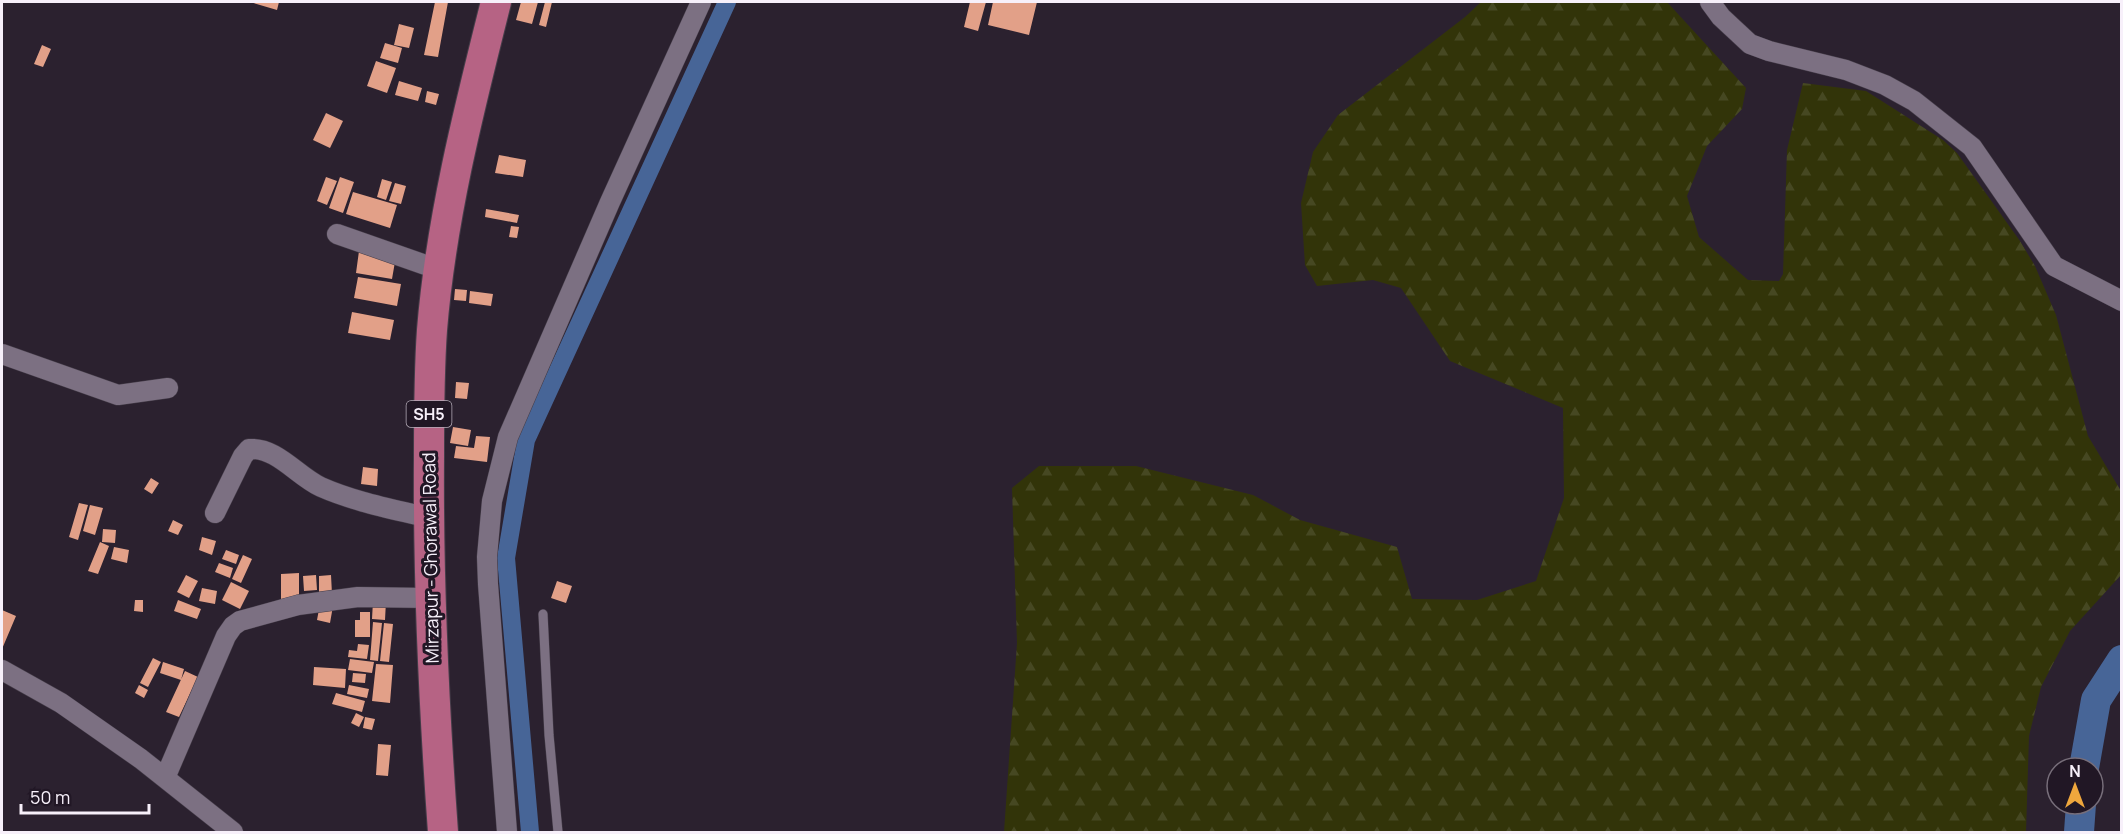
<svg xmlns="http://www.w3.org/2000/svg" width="2123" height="834" viewBox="0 0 2123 834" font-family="Manrope,sans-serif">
  <defs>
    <pattern id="forest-firs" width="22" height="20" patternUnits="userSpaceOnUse" patternTransform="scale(1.5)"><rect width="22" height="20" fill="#323409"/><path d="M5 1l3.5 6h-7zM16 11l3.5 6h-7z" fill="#464822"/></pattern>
  </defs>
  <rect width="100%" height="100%" fill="#2b212f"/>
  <path fill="url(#forest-firs)" d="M 1481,2 L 1667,2 L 1746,88 L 1742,109 L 1707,146 L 1687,196 L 1699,237 L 1748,280 L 1779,281 L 1783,274 L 1787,150 L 1803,83 L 1866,91 L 1943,140 L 1957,153 L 2020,241 L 2035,266 L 2056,315 L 2088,436 L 2121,491 L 2121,575 L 2070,631 L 2041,687 L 2029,736 L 2026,832 L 1004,832 L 1017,643 L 1012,488 L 1039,466 L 1136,466 L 1253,495 L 1300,520 L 1397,547 L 1412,599 L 1477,600 L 1536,581 L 1564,498 L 1563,408 L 1450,361 L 1401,288 L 1373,280 L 1317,286 L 1305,265 L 1301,203 L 1313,152 L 1338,115 L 1465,17 Z"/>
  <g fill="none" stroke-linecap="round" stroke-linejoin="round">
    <path stroke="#476597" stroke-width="18" d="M 530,832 L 506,558 L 526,440 L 727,2"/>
    <path stroke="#476597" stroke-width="30" d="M 2084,768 L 2096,700 L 2122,660
      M 2079,832 L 2081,804"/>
  </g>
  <path fill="#e2a088" d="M 250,2 L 279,2 L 277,10 Z
    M 435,2 L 448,2 L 438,57 L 424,55 Z
    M 521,2 L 538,2 L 532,24 L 516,20 Z
    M 545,2 L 552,2 L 546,27 L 539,25 Z
    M 970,2 L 986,2 L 978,31 L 964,27 Z
    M 993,2 L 1037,2 L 1029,35 L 988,25 Z
    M 399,24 L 414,28 L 409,48 L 394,45 Z
    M 385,43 L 402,48 L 398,63 L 380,58 Z
    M 42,45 L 51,49 L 43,67 L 34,64 Z
    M 376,61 L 396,68 L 387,93 L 367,86 Z
    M 399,81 L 422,88 L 418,101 L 395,95 Z
    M 427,91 L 439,94 L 436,105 L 425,102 Z
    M 326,113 L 343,121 L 330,148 L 313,140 Z
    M 499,155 L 526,160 L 523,177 L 495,173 Z
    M 326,177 L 337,181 L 327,205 L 317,201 Z
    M 340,177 L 354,182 L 343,213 L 329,208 Z
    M 382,179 L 392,182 L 386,200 L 377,197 Z
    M 395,183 L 406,186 L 401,204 L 389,201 Z
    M 353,192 L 397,205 L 390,228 L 346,214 Z
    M 486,209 L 519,215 L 517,223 L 485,217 Z
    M 511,226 L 519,227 L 517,238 L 509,237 Z
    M 359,251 L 396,256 L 392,279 L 356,273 Z
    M 358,277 L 401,284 L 397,306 L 354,298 Z
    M 455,289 L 467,290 L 466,301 L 454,300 Z
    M 470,291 L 493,294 L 491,306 L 469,303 Z
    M 352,312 L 394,320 L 390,340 L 348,333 Z
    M 456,382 L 469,383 L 467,399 L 455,398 Z
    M 453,427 L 471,430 L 468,446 L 450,443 Z
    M 476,436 L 490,437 L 487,462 L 454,458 L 456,446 L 474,448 Z
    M 363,467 L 378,469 L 377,486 L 361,484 Z
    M 151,478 L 159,483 L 152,494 L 144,489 Z
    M 79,503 L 88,505 L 78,540 L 69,537 Z
    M 90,505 L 103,508 L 95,535 L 83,531 Z
    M 173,520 L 183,525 L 178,535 L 168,531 Z
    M 103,529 L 116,530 L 115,543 L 102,542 Z
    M 202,537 L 216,541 L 212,555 L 199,550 Z
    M 100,542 L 109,546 L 98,574 L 88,571 Z
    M 114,547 L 129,550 L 127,563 L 111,559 Z
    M 226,550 L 239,555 L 236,564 L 222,559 Z
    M 243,555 L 252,559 L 241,583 L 232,579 Z
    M 219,563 L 233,568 L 230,578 L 215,572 Z
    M 299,573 L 299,599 L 281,600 L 281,574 Z
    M 186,575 L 198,581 L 189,598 L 177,592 Z
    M 316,575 L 317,590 L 304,591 L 303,576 Z
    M 331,575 L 332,594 L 319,594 L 319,576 Z
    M 557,581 L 572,586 L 566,603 L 551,598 Z
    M 231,582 L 249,591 L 240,609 L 222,600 Z
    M 202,588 L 217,591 L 215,604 L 199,601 Z
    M 135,600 L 143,600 L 143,612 L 134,611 Z
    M 178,600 L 201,609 L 197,619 L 174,611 Z
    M 373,601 L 386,601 L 385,620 L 372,619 Z
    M 320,604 L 333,606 L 330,623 L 317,620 Z
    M 2,610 L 16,616 L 2,649 Z
    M 360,612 L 370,612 L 370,637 L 355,637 L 355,620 L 360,620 Z
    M 373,622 L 382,623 L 378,661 L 370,660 Z
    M 384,623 L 393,624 L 389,662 L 380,661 Z
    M 358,644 L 369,645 L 367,659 L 348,657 L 349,650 L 357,651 Z
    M 153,658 L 161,662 L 148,687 L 140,683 Z
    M 350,659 L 374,662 L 372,673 L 348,670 Z
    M 163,662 L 184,669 L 181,680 L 160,673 Z
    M 376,664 L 393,665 L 390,703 L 372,701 Z
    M 314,667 L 346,669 L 345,688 L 313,685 Z
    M 185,671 L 198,677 L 179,717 L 166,712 Z
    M 353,673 L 366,674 L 365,683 L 352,682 Z
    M 139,685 L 148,690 L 144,698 L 135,693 Z
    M 349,685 L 369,689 L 367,698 L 347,694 Z
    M 336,693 L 365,701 L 362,712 L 332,704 Z
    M 356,713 L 364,717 L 359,727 L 351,723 Z
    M 365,717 L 375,719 L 372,730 L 363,728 Z
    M 378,744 L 391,745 L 388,776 L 376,775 Z"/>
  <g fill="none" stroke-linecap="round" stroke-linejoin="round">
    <g stroke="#453d49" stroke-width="10">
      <path id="service" d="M 543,614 L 549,735 L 558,832"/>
    </g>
    <g stroke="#453d49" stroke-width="21">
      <path id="minor" d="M 1710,2 L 1721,17 L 1750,44 L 1769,51 L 1846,70 L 1885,85 L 1914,101 L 1972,147 L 2054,266 L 2122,301
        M 337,234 L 440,270
        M 2,354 L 118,395 L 168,388
        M 215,513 L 243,456 L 249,449 C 277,447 297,476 321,487 C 355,502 393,509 429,518
        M 2,670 L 61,703 L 141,759 L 233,832
        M 165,778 L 226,636 L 233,626 L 240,621 L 298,605 L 358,597 L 430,598
        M 507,832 L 488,584 L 487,557 L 492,501 L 508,437 L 610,202 L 701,2"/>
    </g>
    <g stroke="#453d49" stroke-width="32">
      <path id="primary" d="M 443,832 C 434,708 428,582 429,457 C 429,415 429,372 432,330 C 441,219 469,109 496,2"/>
    </g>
    <use href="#service" stroke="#7c7082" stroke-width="9"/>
    <use href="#minor" stroke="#7c7082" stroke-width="20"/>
    <use href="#primary" stroke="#b66384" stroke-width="30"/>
  </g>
  <g text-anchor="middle" stroke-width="6" stroke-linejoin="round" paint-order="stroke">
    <rect fill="#211725" stroke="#b7afba" stroke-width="1.5" x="406.5" y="401" width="45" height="26" rx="4.5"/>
    <g font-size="16" font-weight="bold" fill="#f7f0fa">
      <text x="429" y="420">SH5</text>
    </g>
    <g font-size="18" fill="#f7f0fa" stroke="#211725">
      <text transform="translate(431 558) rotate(-91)" y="6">Mirzapur - Ghorawal Road</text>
    </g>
  </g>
  <rect width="2123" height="834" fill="none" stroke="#f7f0fa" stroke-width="6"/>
  <g transform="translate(2075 786)"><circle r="28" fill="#211725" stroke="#776e7a" stroke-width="1.5"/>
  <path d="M0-4.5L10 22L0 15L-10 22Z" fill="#efa73d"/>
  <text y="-9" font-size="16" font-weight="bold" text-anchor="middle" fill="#f7f0fa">N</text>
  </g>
  <path d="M21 804v9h128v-9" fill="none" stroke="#f7f0fa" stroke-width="3"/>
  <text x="30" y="804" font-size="18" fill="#f7f0fa" stroke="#211725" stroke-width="4.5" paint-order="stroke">50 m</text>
</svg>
